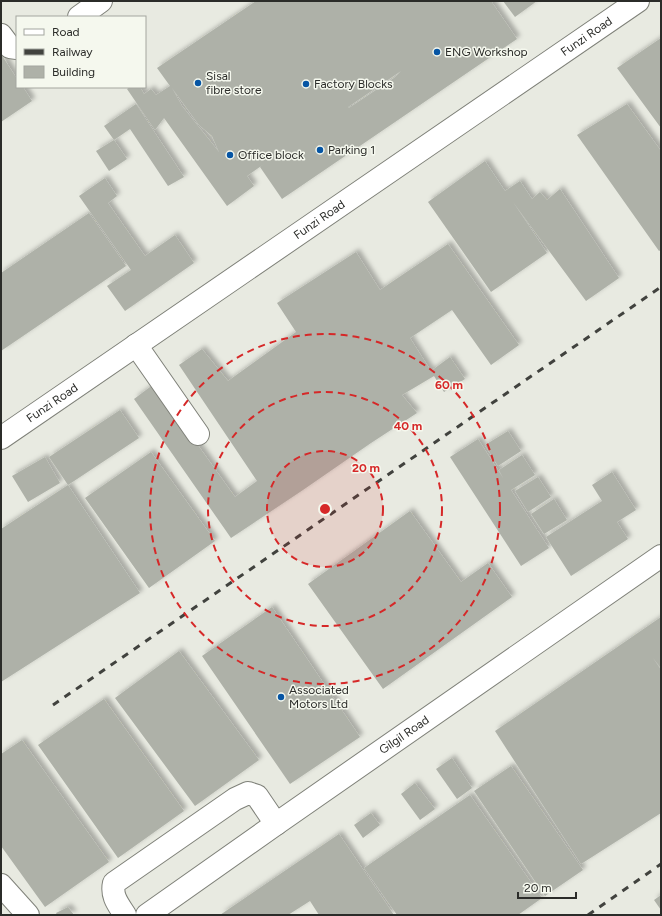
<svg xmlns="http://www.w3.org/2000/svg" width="662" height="916" viewBox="0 0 662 916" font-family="Figtree,sans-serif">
  <defs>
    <filter id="shadow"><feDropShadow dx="3.5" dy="-3.5" stdDeviation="2" flood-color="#0004"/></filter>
  </defs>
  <rect width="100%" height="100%" fill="#e8eae1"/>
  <path fill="#aeb1a8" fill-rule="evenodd" filter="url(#shadow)" d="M 256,1 L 491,1 L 517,39 L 282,199 L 260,167 L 264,164 L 247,176 L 254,186 L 227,206 L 164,118 L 155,130 L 127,89 L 130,87 L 140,87 L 144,94 L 140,97 L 151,89 L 156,95 L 170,86 L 157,68 ZM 401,71 L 394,78 L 349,108 L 348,107 ZM 172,88 L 199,125 L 212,136 L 219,152 L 182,106 Z
    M 503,1 L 537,1 L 515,17 Z
    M 661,38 L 661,128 L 617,68 Z
    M 1,54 L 17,79 L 17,87 L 23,87 L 32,101 L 1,122 Z
    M 136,104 L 184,177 L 168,186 L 130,129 L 114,140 L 104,126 Z
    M 627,104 L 661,151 L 661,250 L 659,251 L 577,135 Z
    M 114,140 L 127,159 L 109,171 L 96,151 Z
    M 485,161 L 505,191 L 520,181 L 532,199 L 540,192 L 547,200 L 560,189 L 619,278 L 586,301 L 513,202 L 547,253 L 491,292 L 428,202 Z
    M 105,178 L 117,196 L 108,203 L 145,256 L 175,235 L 194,263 L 125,311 L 107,286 L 131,270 L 79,196 Z
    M 89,213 L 126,266 L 1,351 L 1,273 Z
    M 448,244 L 519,345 L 491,365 L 452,310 L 410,338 L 431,371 L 450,357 L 465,379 L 444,392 L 434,376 L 402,395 L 417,413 L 371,443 L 303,490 L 231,538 L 134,399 L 154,384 L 235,497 L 257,481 L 179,365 L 202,349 L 228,381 L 296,332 L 277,303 L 356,252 L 380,290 Z
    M 120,410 L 139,438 L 68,485 L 49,457 Z
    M 508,431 L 521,451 L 498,466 L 485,445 Z
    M 478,439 L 503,478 L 499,470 L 522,455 L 535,475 L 511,490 L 549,548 L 521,566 L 450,457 Z
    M 151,452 L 215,541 L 149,588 L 85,498 Z
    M 45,457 L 60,483 L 28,502 L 12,476 Z
    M 612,472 L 636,510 L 617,522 L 628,539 L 571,576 L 546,537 L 602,501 L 592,485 Z
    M 538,477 L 551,497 L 528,512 L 515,491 Z
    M 68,485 L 140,593 L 1,682 L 1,529 Z
    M 554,499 L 567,520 L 544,534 L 531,514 Z
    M 410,511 L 461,582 L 488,563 L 512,597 L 383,689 L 308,584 Z
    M 272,607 L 360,737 L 290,784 L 202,656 Z
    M 661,617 L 661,668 L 653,658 L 661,670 L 661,813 L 581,864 L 495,731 Z
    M 179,651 L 259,760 L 195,806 L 115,698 Z
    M 104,699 L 184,811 L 118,858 L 38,745 Z
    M 22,740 L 109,862 L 45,907 L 1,846 L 1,754 Z
    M 452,758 L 472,788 L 457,799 L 436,769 Z
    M 511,766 L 583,870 L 545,896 L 474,791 Z
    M 415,783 L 435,809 L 420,820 L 401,794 Z
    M 470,795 L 542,898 L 518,915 L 397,915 L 364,868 Z
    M 371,813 L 380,825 L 363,838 L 354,825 Z
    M 339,834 L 394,915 L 319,915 L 310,901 L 288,915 L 220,915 Z
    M 661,895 L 661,910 L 654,900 Z
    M 68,907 L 74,915 L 57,915 L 56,913 Z"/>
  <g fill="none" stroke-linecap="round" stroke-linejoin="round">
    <g stroke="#7f8179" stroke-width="24">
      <g id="minor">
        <path d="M 79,17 L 101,1"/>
        <path d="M 1,35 L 10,47 L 17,48"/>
        <path d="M 136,345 L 198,434"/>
        <path id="s1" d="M 1,438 L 638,1"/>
        <path d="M 1,885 L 28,915"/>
        <path d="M 125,915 C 118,904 111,896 114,883 L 235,799 L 248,793 L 257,796 L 276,824"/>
        <path id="s2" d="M 147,915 L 276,824 L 661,556"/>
      </g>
    </g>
    <use href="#minor" stroke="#fff" stroke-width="22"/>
    <path stroke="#41423e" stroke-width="3" stroke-dasharray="7 7" stroke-linecap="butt" d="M 53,705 L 661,287
      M 588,915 L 661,864"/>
  </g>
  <circle cx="325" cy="509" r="58" fill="#d62828" fill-opacity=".12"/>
  <g fill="none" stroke="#d62828" stroke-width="2" stroke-dasharray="7 5">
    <circle cx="325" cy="509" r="58"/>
    <circle cx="325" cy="509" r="117"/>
    <circle cx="325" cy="509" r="175"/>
  </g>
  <g fill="#0655a4" stroke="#f5f8ee" stroke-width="1.5">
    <circle cx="437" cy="52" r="4"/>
    <circle cx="198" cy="83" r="4"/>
    <circle cx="306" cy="84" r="4"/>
    <circle cx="320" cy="150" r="4"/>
    <circle cx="230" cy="155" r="4"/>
    <circle cx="281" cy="697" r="4"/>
  </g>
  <g text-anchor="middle" stroke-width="3" stroke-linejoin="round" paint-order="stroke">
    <g font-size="12" fill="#2b2c29" stroke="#f5f8ee">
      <text dy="4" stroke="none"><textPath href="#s1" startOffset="710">Funzi Road</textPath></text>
      <text dy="4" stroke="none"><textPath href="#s1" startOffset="386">Funzi Road</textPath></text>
      <text dy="4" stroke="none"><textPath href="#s1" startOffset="62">Funzi Road</textPath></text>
      <text dy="4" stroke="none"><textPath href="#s2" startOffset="314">Gilgil Road</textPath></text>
    </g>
    <g font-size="12" fill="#2b2c29" stroke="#f5f8ee" text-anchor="start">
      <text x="445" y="56">ENG Workshop</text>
      <text x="206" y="80">Sisal<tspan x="206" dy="14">fibre store</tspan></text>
      <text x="314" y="88">Factory Blocks</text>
      <text x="328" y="154">Parking 1</text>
      <text x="238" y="159">Office block</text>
      <text x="289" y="694">Associated<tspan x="289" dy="14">Motors Ltd</tspan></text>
    </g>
  </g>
  <circle cx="325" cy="509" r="6" fill="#d62828" stroke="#f5f8ee" stroke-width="2"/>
  <g font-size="12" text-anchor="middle" font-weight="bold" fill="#d62828" stroke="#f5f8ee" stroke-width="3" stroke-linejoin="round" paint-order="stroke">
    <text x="449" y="389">60 m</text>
    <text x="408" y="430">40 m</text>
    <text x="366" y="472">20 m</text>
  </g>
  <rect width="662" height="916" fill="none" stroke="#2b2c29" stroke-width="4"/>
  <rect x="16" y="16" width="130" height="72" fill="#f5f8ee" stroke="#a4a69f"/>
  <rect x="24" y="29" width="20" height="6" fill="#ffffff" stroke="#a4a69f"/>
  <text x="52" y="36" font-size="12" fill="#2b2c29">Road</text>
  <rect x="24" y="49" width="20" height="6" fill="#41423e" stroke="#a4a69f"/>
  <text x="52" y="56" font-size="12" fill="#2b2c29">Railway</text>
  <rect x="24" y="66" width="20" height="12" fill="#aeb1a8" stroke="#a4a69f"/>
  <text x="52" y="76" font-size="12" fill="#2b2c29">Building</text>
  <path d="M518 892v6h58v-6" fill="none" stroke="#2b2c29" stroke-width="2"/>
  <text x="524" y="892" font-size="12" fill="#2b2c29" stroke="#f5f8ee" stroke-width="3" paint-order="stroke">20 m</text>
</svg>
